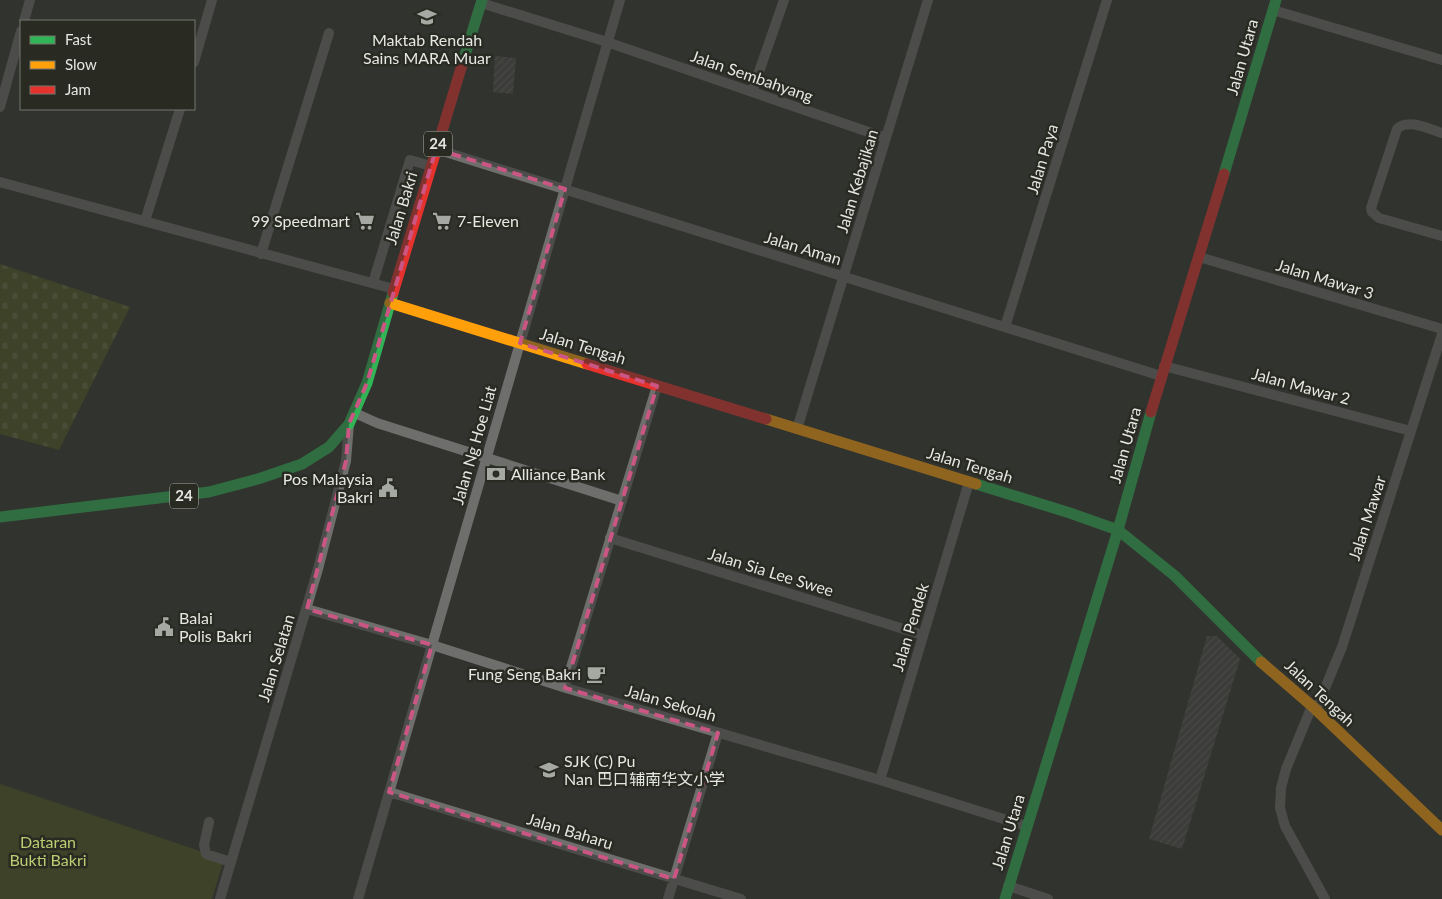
<svg xmlns="http://www.w3.org/2000/svg" width="1442" height="899" viewBox="0 0 1442 899" font-family="Lato,'Noto Sans SC',sans-serif">
  <defs>
    <pattern id="cemetery-stones" width="16" height="16" patternUnits="userSpaceOnUse" patternTransform="scale(1.25)"><rect width="16" height="16" fill="#4e5621"/><path d="M2 7V4a2 2 0 0 1 4 0v3zM10 15v-3a2 2 0 0 1 4 0v3z" fill="#676e41"/></pattern>
    <pattern id="building-hatch" width="6" height="6" patternUnits="userSpaceOnUse" patternTransform="scale(1.25)"><rect width="6" height="6" fill="#494a47"/><path d="M-1 1l2-2M0 6l6-6M5 7l2-2" fill="none" stroke="#636461"/></pattern>
  </defs>
  <rect width="100%" height="100%" fill="#32332f"/>
  <path fill="url(#cemetery-stones)" d="M 0,264 L 130,307 L 59,450 L 0,434 Z"/>
  <path fill="#4e5621" d="M 0,784 L 224,859 L 212,899 L 0,899 Z"/>
  <path fill="url(#building-hatch)" d="M 495,56 L 516,58 L 513,94 L 493,92 Z
    M 1207,636 L 1217,636 L 1240,659 L 1182,849 L 1149,839 Z"/>
  <g fill="none" stroke-linecap="round" stroke-linejoin="round">
    <path stroke="#6e6e6c" stroke-width="10" d="M 481,3 L 604,41 L 886,138
      M 1273,10 L 1442,60
      M 24,21 L 30,0
      M 194,62 L 212,0
      M 752,92 L 784,0
      M 0,107 L 21,31
      M 1442,133 C 1429,129 1408,118 1397,129 L 1371,208 L 1372,212 L 1379,218 L 1442,236
      M 436,149 L 1161,376
      M 0,182 L 394,289
      M 145,221 L 180,109
      M 261,254 L 329,33
      M 1199,257 L 1442,329
      M 373,283 L 410,160 L 431,166
      M 1005,327 L 1107,0
      M 1164,366 L 1411,431
      M 355,413 L 377,423 L 622,501
      M 797,429 L 928,0
      M 610,538 L 923,635
      M 307,609 L 432,645 L 566,688 L 880,780 L 1026,826
      M 565,687 L 657,386
      M 1312,706 L 1286,769 L 1281,788 L 1280,808 L 1285,826 L 1325,899
      M 1316,710 L 1342,647 L 1442,334
      M 880,780 L 969,482
      M 389,792 L 741,899
      M 209,822 L 204,845 L 206,854 L 231,862
      M 1008,886 L 1048,899
      M 220,899 L 318,569 L 346,461 L 349,424
      M 358,899 L 620,0
      M 668,899 L 718,733"/>
    <path stroke="#30b455" stroke-width="11" d="M 462,65 L 482,0
      M 1224,174 L 1276,0
      M 976,484 L 1070,513 L 1118,530 L 1175,576 L 1261,662
      M 0,517 L 209,492 L 258,479 L 302,464 L 329,447 L 349,424 L 367,383 L 393,293
      M 1005,899 L 1118,530 L 1151,412"/>
    <path stroke="#ff9f0a" stroke-width="11" d="M 390,303 L 587,364
      M 766,419 L 976,484
      M 1261,662 L 1312,706 L 1442,830"/>
    <path stroke="#e5322d" stroke-width="11" d="M 393,293 L 462,65
      M 587,364 L 766,419
      M 1151,412 L 1224,174"/>
  </g>
  <path d="M0 0H1442V899H0ZM 436,149 L 565,189 L 520,343 L 657,386 L 565,688 L 718,733 L 674,879 L 389,792 L 432,645 L 307,609 L 346,461 L 349,424 L 367,383 Z" fill="#32332f" fill-opacity=".55" fill-rule="evenodd"/>
  <path fill="none" stroke="#cc5683" stroke-width="4" stroke-dasharray="10 6" stroke-linejoin="round" d="M 436,149 L 565,189 L 520,343 L 657,386 L 565,688 L 718,733 L 674,879 L 389,792 L 432,645 L 307,609 L 346,461 L 349,424 L 367,383 Z"/>
  <defs>
    <g id="school-bare" transform="scale(1.5)"><path d="M0-5L7-2L0 1L-7-2ZM-4 1L0 2.5L4 1V4Q0 6-4 4Z" fill="#a6a8a3" stroke="#292b23" stroke-width="2.5" paint-order="stroke"/></g>
    <g id="supermarket-bare" transform="scale(1.5)"><path d="M-6-5.5h2.5l.6 2H6L4.5 2H-2.5L-4.4-4H-6ZM-1.5 3.2a1.3 1.3 0 1 0 .1 0ZM3 3.2a1.3 1.3 0 1 0 .1 0Z" fill="#a6a8a3" stroke="#292b23" stroke-width="2.5" paint-order="stroke"/></g>
    <g id="bank-bare" transform="scale(1.5)"><path d="M-6-4H6V4H-6ZM0-2.3a2.3 2.3 0 1 0 0 4.6a2.3 2.3 0 1 0 0-4.6Z" fill="#a6a8a3" stroke="#292b23" stroke-width="2.5" paint-order="stroke"/></g>
    <g id="civic-bare" transform="scale(1.5)"><path d="M-.6-6.5H3V-4.5H.6V-3L4-1V1h2V6H-6V1h2V-1L-.6-3ZM-1.2 2.5V6h2.4V2.5Z" fill="#a6a8a3" stroke="#292b23" stroke-width="2.5" paint-order="stroke"/></g>
    <g id="cafe-bare" transform="scale(1.5)"><path d="M-5.5-4.5H6V0H3Q3 3.5 0 3.5H-2.5Q-5.5 3.5-5.5 0ZM3-3.2v2h1.7v-2ZM-6 4.5H4V6H-6Z" fill="#a6a8a3" stroke="#292b23" stroke-width="2.5" paint-order="stroke"/></g>
  </defs>
  <g fill-rule="evenodd">
    <use href="#school-bare" x="427" y="17"/>
    <use href="#supermarket-bare" x="365" y="221"/>
    <use href="#supermarket-bare" x="442" y="221"/>
    <use href="#bank-bare" x="496" y="474"/>
    <use href="#civic-bare" x="388" y="488"/>
    <use href="#civic-bare" x="164" y="627"/>
    <use href="#cafe-bare" x="596" y="674"/>
    <use href="#school-bare" x="549" y="770"/>
  </g>
  <g text-anchor="middle" stroke-width="5" stroke-linejoin="round" paint-order="stroke">
    <g fill="#292b23" stroke="#adafa8" stroke-width="1">
      <rect x="424" y="131.5" width="28" height="25" rx="4"/>
      <rect x="170" y="483.5" width="28" height="25" rx="4"/>
    </g>
    <g font-size="15" font-weight="bold" fill="#e5e7e1">
      <text x="438" y="149">24</text>
      <text x="184" y="501">24</text>
    </g>
    <g font-size="16" fill="#e5e7e1" stroke="#292b23" text-anchor="start">
      <text x="427" y="46" text-anchor="middle">Maktab Rendah<tspan x="427" dy="18">Sains MARA Muar</tspan></text>
      <text x="350" y="227" text-anchor="end">99 Speedmart</text>
      <text x="457" y="227">7-Eleven</text>
      <text x="511" y="480">Alliance Bank</text>
      <text x="373" y="485" text-anchor="end">Pos Malaysia<tspan x="373" dy="18">Bakri</tspan></text>
      <text x="179" y="624">Balai<tspan x="179" dy="18">Polis Bakri</tspan></text>
      <text x="581" y="680" text-anchor="end">Fung Seng Bakri</text>
      <text x="564" y="767">SJK (C) Pu<tspan x="564" dy="18">Nan 巴口辅南华文小学</tspan></text>
    </g>
    <g font-size="16" fill="#e5e7e1" stroke="#292b23">
      <text transform="translate(1242 57) rotate(-74)" y="6">Jalan Utara</text>
      <text transform="translate(752 76) rotate(19)" y="6">Jalan Sembahyang</text>
      <text transform="translate(1042 159) rotate(-73)" y="6">Jalan Paya</text>
      <text transform="translate(857 181) rotate(-73)" y="6">Jalan Kebajikan</text>
      <text transform="translate(401 208) rotate(-73)" y="6">Jalan Bakri</text>
      <text transform="translate(803 248) rotate(17)" y="6">Jalan Aman</text>
      <text transform="translate(1325 279) rotate(17)" y="6">Jalan Mawar 3</text>
      <text transform="translate(583 346) rotate(17)" y="6">Jalan Tengah</text>
      <text transform="translate(1301 386) rotate(15)" y="6">Jalan Mawar 2</text>
      <text transform="translate(474 445) rotate(-74)" y="6">Jalan Ng Hoe Liat</text>
      <text transform="translate(1125 445) rotate(-74)" y="6">Jalan Utara</text>
      <text transform="translate(970 465) rotate(17)" y="6">Jalan Tengah</text>
      <text transform="translate(1367 518) rotate(-72)" y="6">Jalan Mawar</text>
      <text transform="translate(771 572) rotate(17)" y="6">Jalan Sia Lee Swee</text>
      <text transform="translate(910 627) rotate(-73)" y="6">Jalan Pendek</text>
      <text transform="translate(276 658) rotate(-73)" y="6">Jalan Selatan</text>
      <text transform="translate(1320 693) rotate(43)" y="6">Jalan Tengah</text>
      <text transform="translate(671 703) rotate(16)" y="6">Jalan Sekolah</text>
      <text transform="translate(570 831) rotate(17)" y="6">Jalan Baharu</text>
      <text transform="translate(1008 832) rotate(-73)" y="6">Jalan Utara</text>
    </g>
    <g font-size="16" fill="#bccd71" stroke="#292b23">
      <text x="48" y="848">Dataran<tspan x="48" dy="18">Bukti Bakri</tspan></text>
    </g>
  </g>
  <rect x="20" y="20" width="175" height="90" fill="#292b23" stroke="#74766f"/>
  <rect x="30" y="36" width="25" height="8" fill="#30b455" stroke="#74766f"/>
  <text x="65" y="45" font-size="15" fill="#e5e7e1">Fast</text>
  <rect x="30" y="61" width="25" height="8" fill="#ff9f0a" stroke="#74766f"/>
  <text x="65" y="70" font-size="15" fill="#e5e7e1">Slow</text>
  <rect x="30" y="86" width="25" height="8" fill="#e5322d" stroke="#74766f"/>
  <text x="65" y="95" font-size="15" fill="#e5e7e1">Jam</text>
</svg>
